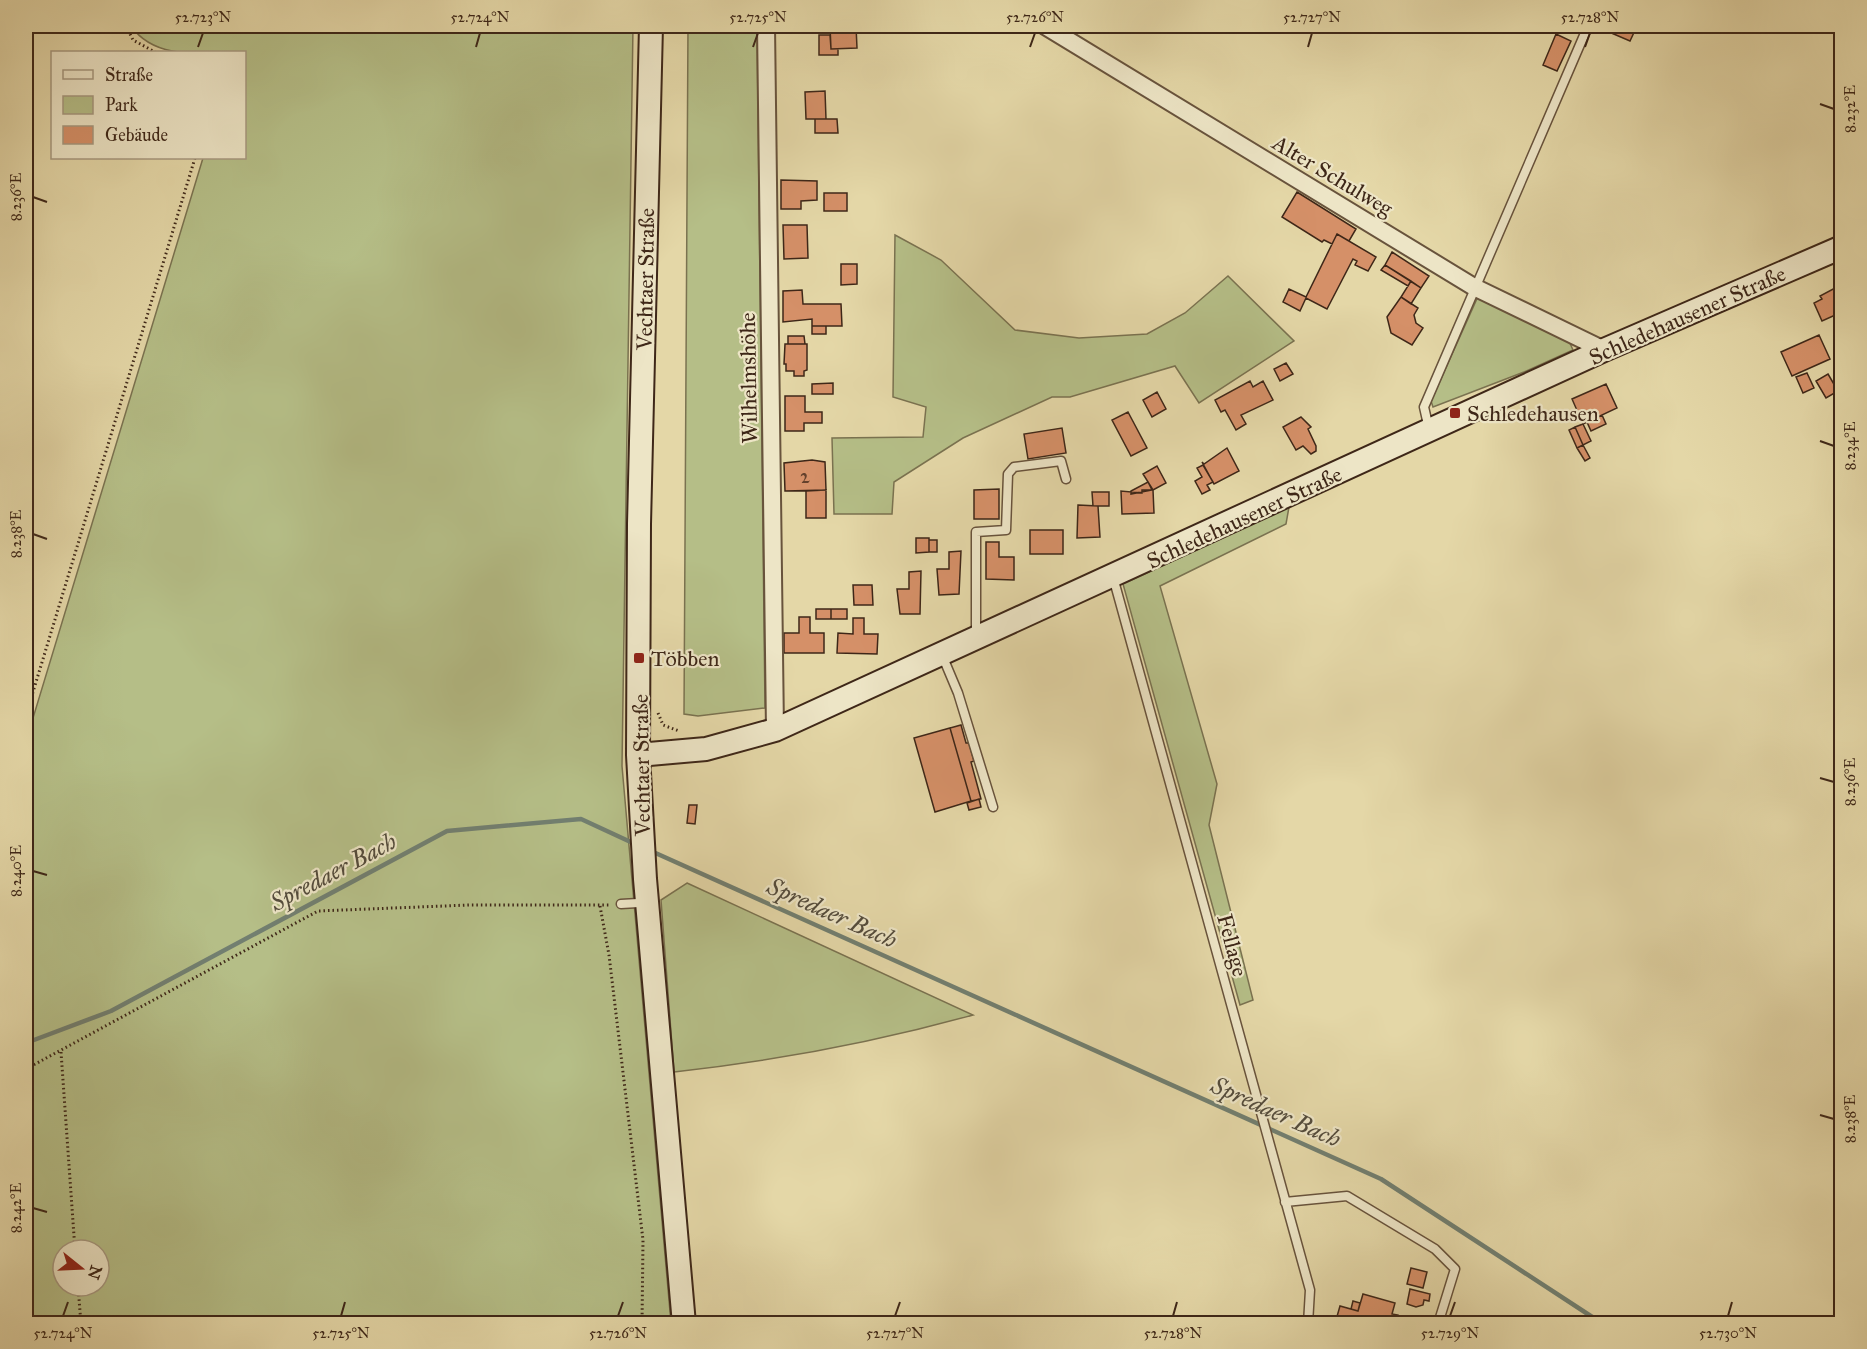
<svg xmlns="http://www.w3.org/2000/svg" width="1867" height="1349" viewBox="0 0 1867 1349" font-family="'IM FELL Great Primer',serif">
  <rect width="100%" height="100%" fill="#e4d7a7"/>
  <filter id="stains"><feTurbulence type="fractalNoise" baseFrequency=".00333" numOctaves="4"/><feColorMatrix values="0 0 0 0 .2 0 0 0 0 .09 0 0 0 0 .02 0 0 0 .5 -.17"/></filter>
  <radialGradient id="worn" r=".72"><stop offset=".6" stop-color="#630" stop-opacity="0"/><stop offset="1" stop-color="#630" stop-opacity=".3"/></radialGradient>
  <path fill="#b5be87" stroke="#7a7250" stroke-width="1.5" fill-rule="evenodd" d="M 131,26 L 633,26 L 622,766 L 671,1323 L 26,1324 L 26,741 L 203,158 L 244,158 L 244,52 C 206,52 156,62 131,26 ZM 63,1250 L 99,1250 L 99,1286 L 63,1286 Z
    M 688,26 L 757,26 L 765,708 L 698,716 L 684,714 Z
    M 895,235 L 941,260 L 1015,330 L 1079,338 L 1147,334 L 1185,313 L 1228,276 L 1294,341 L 1199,403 L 1175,366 L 1070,397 L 1052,397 L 963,438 L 894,482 L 892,514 L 834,514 L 832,438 L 923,437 L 926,407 L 893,397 Z
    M 1480,292 L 1569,341 L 1573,350 L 1524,372 L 1433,407 L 1431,401 Z
    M 1289,507 L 1286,524 L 1160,586 L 1217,784 L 1209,825 L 1253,1000 L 1240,1005 L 1123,584 Z
    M 687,883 L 973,1015 C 875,1042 775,1061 674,1072 L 661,900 Z"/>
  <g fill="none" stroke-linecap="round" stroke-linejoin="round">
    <path stroke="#727f70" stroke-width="4.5" d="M 651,851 L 1381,1179 L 1603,1324
      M 26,1043 L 111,1011 L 447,831 L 581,819 L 635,844"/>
  </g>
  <path fill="#d59068" stroke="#3e2718" stroke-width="1.5" d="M 830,26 L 856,26 L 857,48 L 831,49 Z
    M 1595,26 L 1637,26 L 1630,41 Z
    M 1556,34 L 1571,41 L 1557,71 L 1543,65 Z
    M 819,35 L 830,35 L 831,49 L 838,49 L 838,55 L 819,55 Z
    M 825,91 L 826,119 L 806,119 L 805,92 Z
    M 815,119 L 837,119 L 838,133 L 815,133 Z
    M 781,180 L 817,181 L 817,200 L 801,201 L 801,209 L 781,209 Z
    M 1297,192 L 1356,229 L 1349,241 L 1337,234 L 1332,244 L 1324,240 L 1322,242 L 1282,217 Z
    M 824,193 L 847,193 L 847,211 L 824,211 Z
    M 783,225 L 807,225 L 808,258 L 784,259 Z
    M 1337,234 L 1376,257 L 1368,271 L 1355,265 L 1357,261 L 1353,259 L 1327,309 L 1306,298 L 1300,311 L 1283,302 L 1289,289 L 1306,297 Z
    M 1392,252 L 1429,276 L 1421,288 L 1385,265 Z
    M 841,264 L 857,264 L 857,284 L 841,285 Z
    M 1385,265 L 1411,281 L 1408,286 L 1381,270 Z
    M 1411,281 L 1421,288 L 1411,304 L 1401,297 Z
    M 1835,288 L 1837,292 L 1842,290 L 1842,312 L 1822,321 L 1814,303 L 1822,299 L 1820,296 Z
    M 802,290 L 803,304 L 841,304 L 842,326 L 812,326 L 812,319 L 783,322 L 783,291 Z
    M 1401,297 L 1418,308 L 1414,315 L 1416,323 L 1423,328 L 1412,345 L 1391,333 L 1387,317 Z
    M 812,326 L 826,326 L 826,334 L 812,334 Z
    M 1819,335 L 1830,359 L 1792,376 L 1781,352 Z
    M 788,336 L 804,336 L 805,344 L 788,344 Z
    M 785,344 L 807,344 L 807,370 L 804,371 L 804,376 L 794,376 L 794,371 L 786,371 L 786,364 L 784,364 Z
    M 1286,363 L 1293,374 L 1280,381 L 1274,369 Z
    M 1807,373 L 1814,388 L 1803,393 L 1796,377 Z
    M 1828,374 L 1838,391 L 1826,398 L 1816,381 Z
    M 1250,381 L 1253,387 L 1263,381 L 1273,400 L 1241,415 L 1246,424 L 1236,430 L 1225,410 L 1221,412 L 1215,400 Z
    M 833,383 L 833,394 L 812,394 L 812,384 Z
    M 1606,384 L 1617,408 L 1583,424 L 1572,399 Z
    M 1157,392 L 1166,409 L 1152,417 L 1143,400 Z
    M 785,396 L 805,396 L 805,412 L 822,412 L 822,423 L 804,423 L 804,431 L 785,431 Z
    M 1128,412 L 1147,448 L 1131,456 L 1112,420 Z
    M 1602,415 L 1606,424 L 1591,431 L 1587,422 Z
    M 1301,417 L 1311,427 L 1308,429 L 1316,446 L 1316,451 L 1311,454 L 1303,446 L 1296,450 L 1283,427 Z
    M 1583,424 L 1591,441 L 1583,445 L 1575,427 Z
    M 1575,427 L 1583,445 L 1577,448 L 1569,430 Z
    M 1062,428 L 1066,453 L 1028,459 L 1024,434 Z
    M 1583,445 L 1590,458 L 1585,461 L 1577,448 Z
    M 1227,448 L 1239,471 L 1214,484 L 1202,462 L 1204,464 Z
    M 812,460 L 825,462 L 826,490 L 785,491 L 784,463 Z
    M 1203,465 L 1213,482 L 1207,485 L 1210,490 L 1202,494 L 1195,481 L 1202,477 L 1197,468 Z
    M 1157,466 L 1166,483 L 1153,490 L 1143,474 Z
    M 1148,482 L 1152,490 L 1131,494 L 1131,491 Z
    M 999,489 L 999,519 L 974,519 L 974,490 Z
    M 826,490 L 826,518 L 806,518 L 806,491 Z
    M 1142,490 L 1153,490 L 1154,513 L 1122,514 L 1121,491 L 1142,493 Z
    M 1092,492 L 1109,492 L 1109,506 L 1093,506 Z
    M 1078,505 L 1098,506 L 1100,537 L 1077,538 Z
    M 1030,530 L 1063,530 L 1063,554 L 1030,554 Z
    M 916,538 L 929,538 L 929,552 L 916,553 Z
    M 929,540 L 937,540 L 937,552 L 929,552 Z
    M 986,542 L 999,542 L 999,557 L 1014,557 L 1014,580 L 986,579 Z
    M 961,551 L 959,594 L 939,595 L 937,569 L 949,569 L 949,552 Z
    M 921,571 L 920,614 L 900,614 L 897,589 L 909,589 L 909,572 Z
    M 853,585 L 872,585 L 873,605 L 854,605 Z
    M 816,609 L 831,609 L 831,619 L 816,619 Z
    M 831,609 L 847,609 L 847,619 L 831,619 Z
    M 799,617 L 810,617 L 810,633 L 824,633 L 824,653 L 784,653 L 784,633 L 799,633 Z
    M 853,618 L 864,618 L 864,634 L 878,634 L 877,654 L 837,653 L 838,633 L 853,634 Z
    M 961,725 L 966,743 L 969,743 L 974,761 L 971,762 L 981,799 L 971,801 L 950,728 Z
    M 950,728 L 971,801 L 935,812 L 914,738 Z
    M 979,799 L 981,807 L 969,810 L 967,803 Z
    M 689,805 L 697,805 L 695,824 L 687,823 Z
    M 1411,1268 L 1427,1272 L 1423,1288 L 1407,1284 Z
    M 1410,1289 L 1430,1294 L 1429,1301 L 1424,1300 L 1423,1305 L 1416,1307 L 1407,1304 Z
    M 1363,1294 L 1395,1303 L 1392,1314 L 1398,1315 L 1396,1324 L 1350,1324 L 1336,1320 L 1340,1306 L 1358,1311 Z
    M 1353,1301 L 1360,1303 L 1358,1311 L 1351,1309 Z"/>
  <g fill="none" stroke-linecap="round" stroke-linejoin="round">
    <g stroke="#68533c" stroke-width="11">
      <path id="lane" d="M 1429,429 L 1424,407 L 1588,26
        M 1113,577 L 1310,1290 L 1308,1324
        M 979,635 L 976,628 L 976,532 L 1006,530 L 1008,474 L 1014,467 L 1061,461 L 1066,479
        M 942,655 L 958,693 L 993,807
        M 621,904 L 638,903
        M 1285,1202 L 1347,1196 L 1435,1249 L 1455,1269 L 1438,1324"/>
    </g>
    <g stroke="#68533c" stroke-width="20">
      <path id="street" d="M 766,26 L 775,730
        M 1045,26 L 1474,287 L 1604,350"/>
    </g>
    <g stroke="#3e2718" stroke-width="26">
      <path id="secondary" d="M 651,26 L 639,524 L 638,755 L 645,879 L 684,1324
        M 638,755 L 706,749 L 775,730 L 1604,350 L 1842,247"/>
    </g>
    <path stroke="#3e2718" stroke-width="3" stroke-dasharray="1.5 3" stroke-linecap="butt" d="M 126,26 L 133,40 L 155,52
      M 658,713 L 663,725 L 679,731
      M 26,715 L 195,158
      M 600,906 L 609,955 L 643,1240 L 642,1324
      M 61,1052 L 75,1250
      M 26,1069 L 318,911 L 469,905 L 610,905
      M 78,1286 L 81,1324"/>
    <use href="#lane" stroke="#ede5c6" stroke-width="8"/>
    <use href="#street" stroke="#ede5c6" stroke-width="16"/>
    <use href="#secondary" stroke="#ede5c6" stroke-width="22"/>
  </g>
  <path fill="none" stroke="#3e2718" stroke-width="2" d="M 198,47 L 203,33M 476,47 L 480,33M 753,47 L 758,33M 1030,47 L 1035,33M 1308,47 L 1312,33M 1585,47 L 1590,33M 1820,104 L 1834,109M 33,197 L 47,202M 1820,441 L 1834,446M 33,534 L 47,539M 1820,778 L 1834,782M 33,871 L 47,875M 1820,1115 L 1834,1119M 33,1208 L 47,1212M 63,1316 L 68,1302M 341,1316 L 345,1302M 618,1316 L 623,1302M 895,1316 L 900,1302M 1173,1316 L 1177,1302M 1450,1316 L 1455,1302M 1728,1316 L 1732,1302"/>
  <g fill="#8f2418" stroke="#ede5c6" stroke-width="2">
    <rect x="1449" y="407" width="12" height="12" rx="3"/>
    <rect x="633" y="652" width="12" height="12" rx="3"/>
  </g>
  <g text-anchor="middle" stroke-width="4.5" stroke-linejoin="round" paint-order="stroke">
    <g font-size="20" fill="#64412c">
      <text x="805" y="483">2</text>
    </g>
    <g font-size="22" fill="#3e2718" stroke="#ede5c6">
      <text transform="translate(1333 175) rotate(31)" y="8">Alter Schulweg</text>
      <text transform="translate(645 279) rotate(-89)" y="8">Vechtaer Straße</text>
      <text transform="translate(1687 315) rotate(-24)" y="8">Schledehausener Straße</text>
      <text transform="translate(748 378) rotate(-91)" y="8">Wilhelmshöhe</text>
      <text transform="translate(1244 517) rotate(-25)" y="8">Schledehausener Straße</text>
      <text transform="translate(641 765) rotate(-91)" y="8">Vechtaer Straße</text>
      <text transform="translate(1233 945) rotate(75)" y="8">Fellage</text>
    </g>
    <g font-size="22" fill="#3e2718" stroke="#ede5c6" text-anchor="start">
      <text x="1467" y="421">Schledehausen</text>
      <text x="651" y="666">Többen</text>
    </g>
    <g font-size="24" font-style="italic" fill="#544c3c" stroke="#ede5c6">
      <text transform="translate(333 872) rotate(-28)" y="8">Spredaer Bach</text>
      <text transform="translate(832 913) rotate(24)" y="8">Spredaer Bach</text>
      <text transform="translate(1276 1112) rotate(24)" y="8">Spredaer Bach</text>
    </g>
  </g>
  <rect width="1867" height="1349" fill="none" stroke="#e4d7a7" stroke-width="66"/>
  <rect x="51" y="51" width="195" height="108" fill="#ede5c6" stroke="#a79980" stroke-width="1.5"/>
  <rect x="63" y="70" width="30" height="9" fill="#ede5c6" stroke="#a79980" stroke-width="1.5"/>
  <text x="105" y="81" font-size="18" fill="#3e2718">Straße</text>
  <rect x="63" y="96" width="30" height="18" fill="#b5be87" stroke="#a79980" stroke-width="1.5"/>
  <text x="105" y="111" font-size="18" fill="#3e2718">Park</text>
  <rect x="63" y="126" width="30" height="18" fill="#d59068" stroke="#a79980" stroke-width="1.5"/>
  <text x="105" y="141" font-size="18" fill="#3e2718">Gebäude</text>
  <g transform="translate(81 1268) rotate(108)"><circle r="28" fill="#ede5c6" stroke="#a79980" stroke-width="1.5"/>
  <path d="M0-4.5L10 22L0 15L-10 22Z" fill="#8f2418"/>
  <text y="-9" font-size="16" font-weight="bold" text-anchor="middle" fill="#3e2718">N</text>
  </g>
  <rect x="33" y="33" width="1801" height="1283" fill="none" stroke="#3e2718" stroke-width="2"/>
  <g font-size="15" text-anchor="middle" fill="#3e2718">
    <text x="203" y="22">52.723°N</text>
    <text x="480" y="22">52.724°N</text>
    <text x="758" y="22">52.725°N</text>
    <text x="1035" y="22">52.726°N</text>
    <text x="1312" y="22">52.727°N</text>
    <text x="1590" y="22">52.728°N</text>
    <text transform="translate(1850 109) rotate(-90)" y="5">8.232°E</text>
    <text transform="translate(16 197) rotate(-90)" y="5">8.236°E</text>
    <text transform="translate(1850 446) rotate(-90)" y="5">8.234°E</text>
    <text transform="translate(16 534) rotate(-90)" y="5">8.238°E</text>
    <text transform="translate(1850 782) rotate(-90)" y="5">8.236°E</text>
    <text transform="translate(16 871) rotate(-90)" y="5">8.240°E</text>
    <text transform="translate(1850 1119) rotate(-90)" y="5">8.238°E</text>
    <text transform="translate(16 1208) rotate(-90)" y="5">8.242°E</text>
    <text x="63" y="1338">52.724°N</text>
    <text x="341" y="1338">52.725°N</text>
    <text x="618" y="1338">52.726°N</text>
    <text x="895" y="1338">52.727°N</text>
    <text x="1173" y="1338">52.728°N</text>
    <text x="1450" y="1338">52.729°N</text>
    <text x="1728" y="1338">52.730°N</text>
  </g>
  <rect width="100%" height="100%" filter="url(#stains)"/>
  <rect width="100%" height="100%" fill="url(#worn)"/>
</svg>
